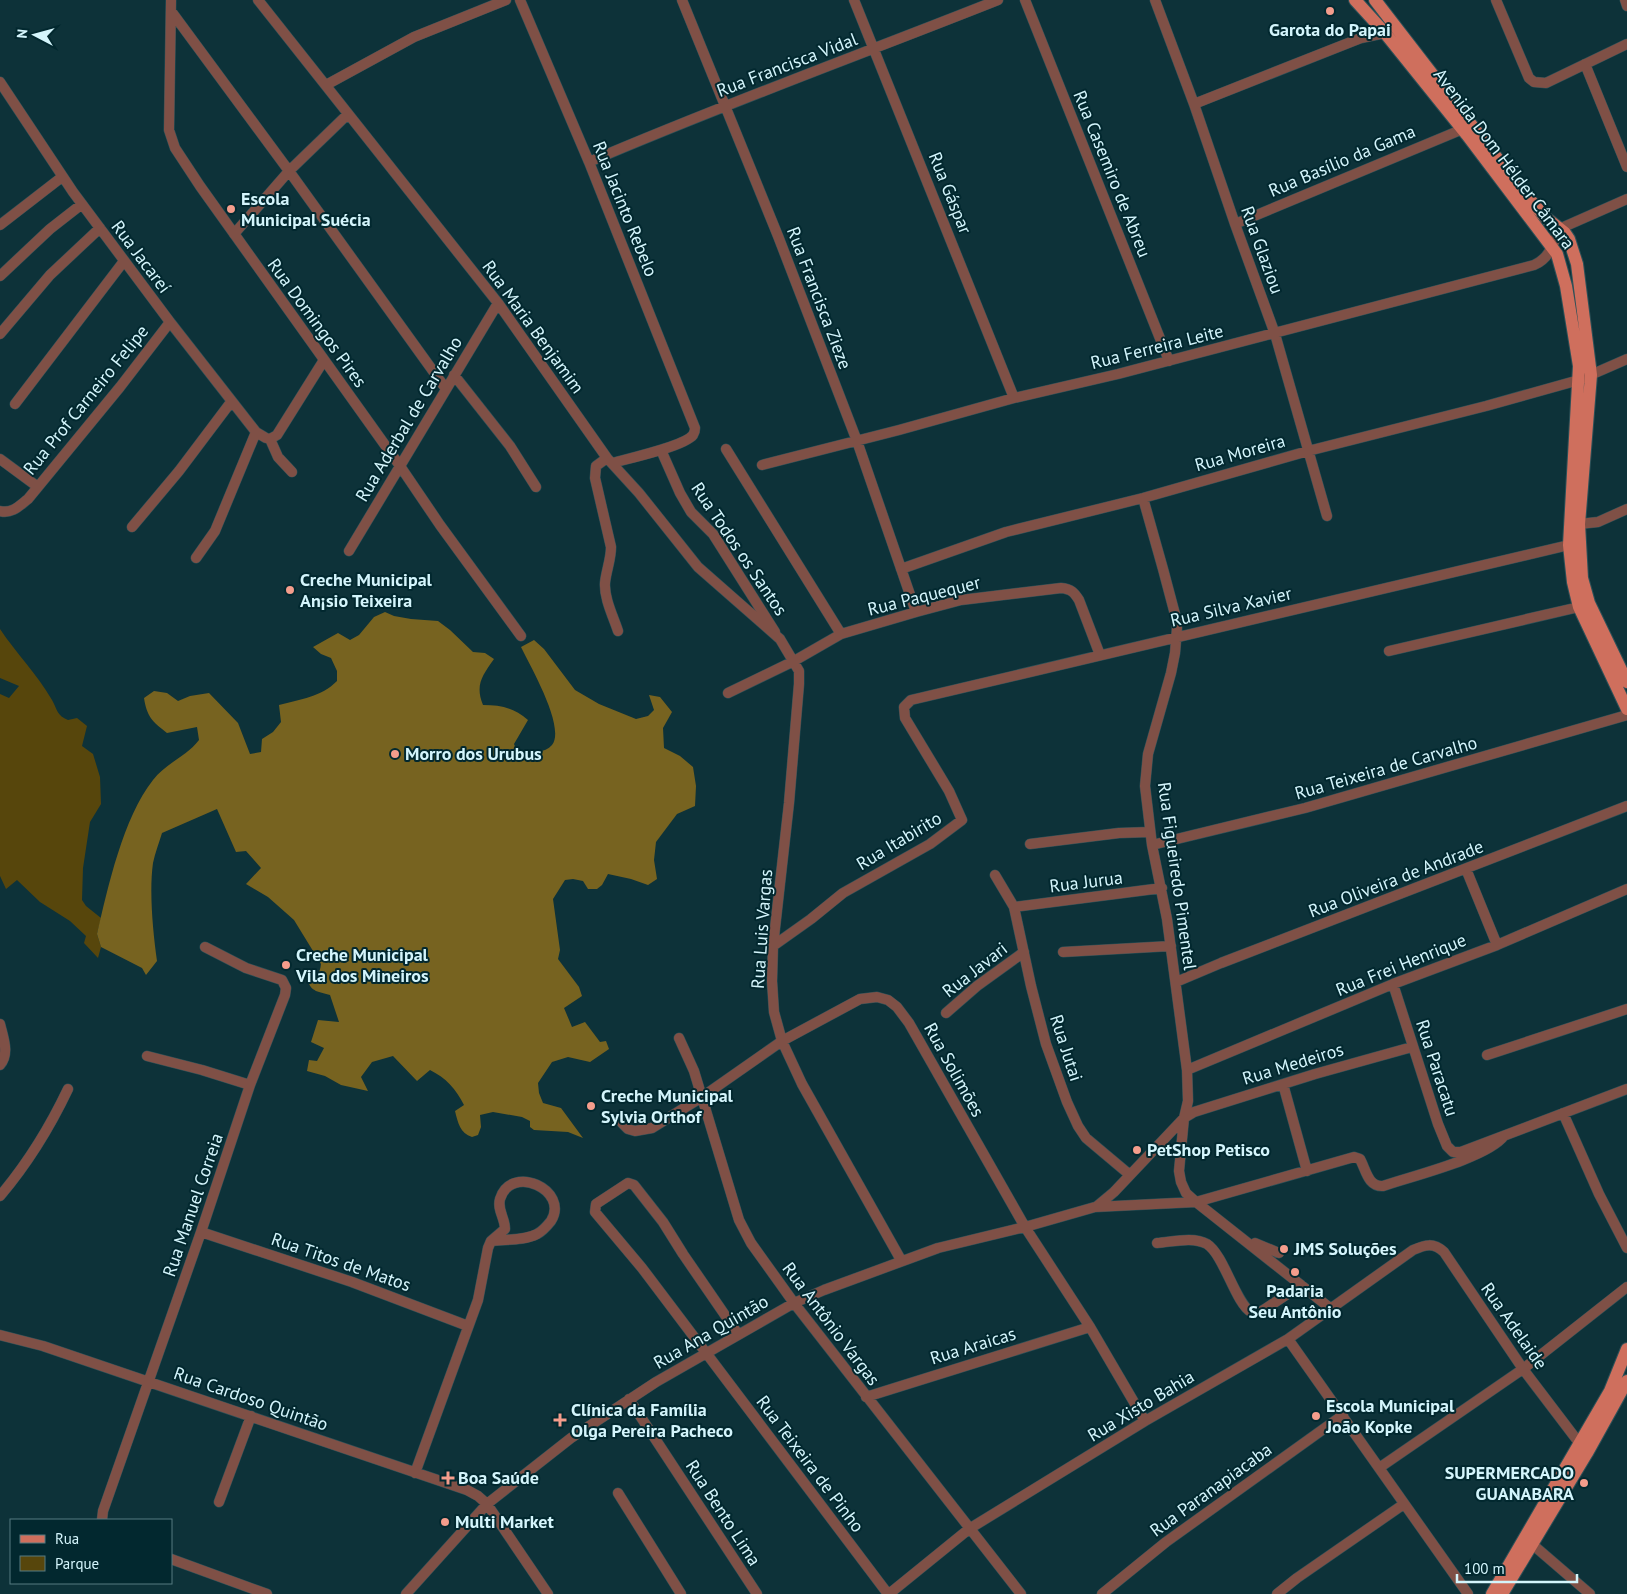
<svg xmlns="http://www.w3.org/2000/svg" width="1627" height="1594" viewBox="0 0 1627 1594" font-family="'PT Sans',sans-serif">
  <rect width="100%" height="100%" fill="#0d3239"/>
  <path fill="#57460c" d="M 0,629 C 16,653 37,674 52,700 C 57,709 57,716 68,720 L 77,718 L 87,726 L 82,746 L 93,754 L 100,777 L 101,804 L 90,822 L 83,868 L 82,900 L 86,906 L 101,918 L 97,934 L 101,947 L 98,958 L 84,943 L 86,936 L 70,921 L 40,902 L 17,880 L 6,889 L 0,876 L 0,694 L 9,698 L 19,686 L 0,678 Z"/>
  <path fill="#776320" d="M 385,612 L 394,616 L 411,619 L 438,621 L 450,630 L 473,652 L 485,653 L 494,659 C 482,676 475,685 483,705 C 501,705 514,708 528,720 L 514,744 L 516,749 L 522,754 C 531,753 545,753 552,745 C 566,727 530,666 521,647 L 534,640 L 544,649 L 575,690 L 599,704 L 636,719 L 648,716 L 654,710 L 649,695 L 660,697 L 672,712 L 663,728 L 664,748 L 680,756 L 693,767 L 696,786 L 695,806 L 677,814 L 656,842 L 654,860 L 657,879 L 648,885 L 631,879 L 608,874 L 602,885 L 597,889 L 588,889 L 583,881 L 573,879 L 565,880 L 553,899 L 560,950 L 558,959 L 579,987 L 582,996 L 564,1008 L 572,1027 L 585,1022 L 600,1042 L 606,1041 L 609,1049 L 590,1062 L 568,1057 L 552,1062 L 538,1083 L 539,1093 L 543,1103 L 561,1108 L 583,1138 L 568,1132 L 534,1130 L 530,1127 L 530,1121 L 522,1117 L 493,1112 L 480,1115 L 481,1127 L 478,1135 L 472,1137 C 460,1133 458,1123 455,1111 L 464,1105 C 456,1089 446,1078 430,1070 L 417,1081 L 393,1056 L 372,1062 L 361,1077 L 368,1091 L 341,1085 L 325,1076 L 307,1071 L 309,1060 L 317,1061 L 324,1048 L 311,1042 L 318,1020 L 339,1022 L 330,995 C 320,992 310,992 308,980 C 317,977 320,973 321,964 L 294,920 L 268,897 L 246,884 L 261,868 L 246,851 L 236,852 L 217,809 L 162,833 C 159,843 155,853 153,863 C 149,892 153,932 157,961 L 146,975 L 142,968 L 101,947 L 97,934 C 108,887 123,818 153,780 C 166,763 187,756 199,740 L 197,727 L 167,733 C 152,721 147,717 144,698 L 154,691 L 167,693 L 178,701 L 190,696 L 209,693 L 238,723 L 250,754 L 261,752 L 262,739 L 273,732 L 281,722 L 279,705 C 301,699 321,697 337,681 L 337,671 L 331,658 L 321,654 L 313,647 L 338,633 L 350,640 L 359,635 L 374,617 Z"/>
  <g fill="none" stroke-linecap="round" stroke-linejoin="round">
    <g stroke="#2d5158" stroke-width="11">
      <path id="minor" d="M 171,0 L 169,130 L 175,148 L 200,186 L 400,466 L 440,525 L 521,636
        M 258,0 L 498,303 L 607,458 L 639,493 L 698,567 L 780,639 L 799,671 L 799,684 L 789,803 L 773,946 L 772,981 L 774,1012 L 782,1041 L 802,1084 L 901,1260
        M 520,0 L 589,162 L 695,428 C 695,431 695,432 693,435 C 685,446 627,459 612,463
        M 682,0 L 778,236 L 857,441 L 916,612
        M 854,0 L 1014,398
        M 1025,0 L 1169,361
        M 1155,0 L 1194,104 L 1235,224 L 1275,334 L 1327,516
        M 1496,0 L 1529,78 L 1534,82 L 1546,83 L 1627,44
        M 1625,0 L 1627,6
        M 171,11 L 289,171 L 446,389
        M 1585,64 L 1627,167
        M 0,82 L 73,192 L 170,322 L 256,432 L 266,438 L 270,439
        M 326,85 L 414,37 L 506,0
        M 1194,104 L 1361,38 L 1385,33
        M 589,162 C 724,104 862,54 998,0
        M 1235,224 L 1463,129
        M 0,225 L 62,177
        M 234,234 L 289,171 L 348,114
        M 0,276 L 50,229 L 82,204
        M 0,334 L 50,275 L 100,228
        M 454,375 L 510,446 L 536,487
        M 15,404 L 124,261
        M 270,439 L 277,435 L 324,360
        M 270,439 L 278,457 L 292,472
        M 726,449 L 841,634
        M 661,450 L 680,493 L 691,512 L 713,534 L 775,632
        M 607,458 L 596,466 L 595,478 L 611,547 C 611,560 606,571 605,583 C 604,598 613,616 618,631
        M 0,459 L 38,487
        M 762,465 L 899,430 L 1014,398 L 1118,374 L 1534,265 C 1550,258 1553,244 1559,229 L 1627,199
        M 1143,498 L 1163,569 L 1176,618 L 1177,628 L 1175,653 L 1171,673 L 1148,754 L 1145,786 L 1152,845 L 1167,919 L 1187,1070 L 1188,1101 L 1184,1118 L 1179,1171 L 1181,1182 L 1186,1193 L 1196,1202 L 1330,1308
        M 0,511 C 12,514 19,506 28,499 L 120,387 L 170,322
        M 1579,524 L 1598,522 L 1627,509
        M 132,527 L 179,471 L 231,402
        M 349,551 L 498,303
        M 196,558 L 215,531 L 256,432
        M 901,569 L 1006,532 L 1143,498 L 1308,451 L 1486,406 L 1579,380 L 1627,359
        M 1389,651 L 1579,607
        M 728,693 L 794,661 L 841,634 L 916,612 L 961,600 L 1061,588 C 1071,589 1074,592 1079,600 L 1100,655
        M 1030,844 L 1119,833 L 1150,832
        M 1152,845 L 1305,808 L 1627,715
        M 1466,869 L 1497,945
        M 995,875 L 1014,907 L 1031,986 L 1046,1044 L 1067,1102 L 1078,1126 L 1086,1138 L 1130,1175
        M 1014,907 L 1162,888
        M 773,946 L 811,919 L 843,893 L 930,844 L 962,820 L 949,791 L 905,718 L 904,707 L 911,700 L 1569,545
        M 1063,952 L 1171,946
        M 1176,982 L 1221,963 L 1627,806
        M 1393,984 L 1438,1124 L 1447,1146 L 1453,1152 L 1461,1152 L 1627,1089
        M 946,1013 L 977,986 L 1024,952
        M 0,1024 C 3,1037 10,1054 0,1065
        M 679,1038 L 694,1071 L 739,1220 L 751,1243 L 794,1303 L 1021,1594
        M 1487,1055 L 1627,1009
        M 147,1056 L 202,1070 L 250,1085
        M 1187,1070 L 1393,984 L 1497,945 L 1627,889
        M 1283,1084 L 1307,1171
        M 1563,1113 L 1599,1194 L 1627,1248
        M 622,1123 L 628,1129 L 635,1131 L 652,1128 L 702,1097 L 782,1041 L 860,999 L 877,997 L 888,1000 L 897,1007 L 909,1023 L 1025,1227 L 1090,1327 L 1145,1421
        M 0,1196 C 28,1163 49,1129 68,1089
        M 1096,1207 L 1114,1192 L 1184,1118 L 1194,1112 L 1315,1074 L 1412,1047
        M 201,1232 L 352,1282 L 468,1326
        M 1157,1243 C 1172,1242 1193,1236 1207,1244 C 1224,1255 1236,1304 1251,1312 C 1256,1314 1261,1312 1265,1309 L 1301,1285
        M 1255,1243 L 1279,1253
        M 738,1334 L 683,1254 L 663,1222 L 634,1185 L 628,1183 L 596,1204 L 595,1212 L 642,1268 L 888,1594
        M 0,1335 L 43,1346 L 467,1490 L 478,1496 L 487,1504 L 548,1594
        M 1288,1339 L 1468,1594
        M 866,1397 L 1090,1327
        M 629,1399 L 757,1594
        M 1379,1468 L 1523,1369 L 1627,1287
        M 415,1473 L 478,1300 L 488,1248 L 491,1241 L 505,1229 C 505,1218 497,1210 500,1199 C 511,1163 570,1190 551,1221 C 547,1226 543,1231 537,1234 C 524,1241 505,1239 491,1241
        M 618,1493 L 681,1594
        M 219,1502 L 251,1416
        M 102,1520 L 103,1511 L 201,1232 L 250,1085 L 285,995 L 286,988 L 282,980 L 246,968 L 205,947
        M 1532,1544 L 1590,1594
        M 171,1559 L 267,1594
        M 406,1594 L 487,1504 L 571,1438 L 656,1382 L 794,1303 L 824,1290 L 938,1248 L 1025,1227 L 1095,1207 L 1196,1202 L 1354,1157 L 1360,1159 C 1366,1170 1368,1187 1383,1186 C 1412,1176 1487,1158 1504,1136
        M 889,1594 L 969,1529 L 1145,1421 L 1288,1339 L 1413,1250 C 1425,1245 1433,1242 1444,1252 L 1523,1369 L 1580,1444
        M 1102,1594 L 1166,1542 L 1343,1415
        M 1277,1594 L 1297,1578 L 1404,1504"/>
    </g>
    <g stroke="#2d5158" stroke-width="14">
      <path id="major" d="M 1355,0 L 1385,33 L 1467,135 L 1557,254 L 1566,286 L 1579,366 L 1569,545 L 1573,582 L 1579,607 L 1627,709
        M 1375,0 L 1524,193 L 1545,217 L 1565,233 L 1569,239 L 1577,264 L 1591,375 L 1579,524 L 1582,578 L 1589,603 L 1627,682
        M 1492,1594 L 1610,1391 L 1627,1349
        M 1502,1594 L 1587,1453 L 1627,1381"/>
    </g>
    <use href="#minor" stroke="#7f5046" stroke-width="10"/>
    <use href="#major" stroke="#cf6f5d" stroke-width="12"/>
  </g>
  <g fill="#f49d8c" stroke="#02282f" stroke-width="2">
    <circle cx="1330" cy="11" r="5"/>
    <circle cx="231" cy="209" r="5"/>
    <circle cx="290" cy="590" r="5"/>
    <circle cx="395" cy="754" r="5"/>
    <circle cx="286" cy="965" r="5"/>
    <circle cx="591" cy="1106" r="5"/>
    <circle cx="1137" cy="1150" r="5"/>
    <circle cx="1284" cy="1249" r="5"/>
    <circle cx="1295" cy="1272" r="5"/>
    <circle cx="1316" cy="1416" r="5"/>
    <path d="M557.5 1412.5h5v5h5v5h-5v5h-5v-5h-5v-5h5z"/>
    <path d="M445.5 1470.5h5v5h5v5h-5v5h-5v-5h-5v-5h5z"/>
    <circle cx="1584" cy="1483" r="5"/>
    <circle cx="445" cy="1522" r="5"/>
  </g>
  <g text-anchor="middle" stroke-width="4" stroke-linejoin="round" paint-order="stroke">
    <g font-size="18" font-weight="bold" fill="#d4f5fc" stroke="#02282f" text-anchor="start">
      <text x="1330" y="36" text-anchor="middle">Garota do Papai</text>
      <text x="241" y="205">Escola<tspan x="241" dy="21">Municipal Suécia</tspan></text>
      <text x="300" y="586">Creche Municipal<tspan x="300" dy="21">An¡sio Teixeira</tspan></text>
      <text x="405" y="760">Morro dos Urubus</text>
      <text x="296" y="961">Creche Municipal<tspan x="296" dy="21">Vila dos Mineiros</tspan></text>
      <text x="601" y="1102">Creche Municipal<tspan x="601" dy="21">Sylvia Orthof</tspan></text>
      <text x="1147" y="1156">PetShop Petisco</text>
      <text x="1294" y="1255">JMS Soluções</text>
      <text x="1295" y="1297" text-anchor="middle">Padaria<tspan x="1295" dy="21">Seu Antônio</tspan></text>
      <text x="1326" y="1412">Escola Municipal<tspan x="1326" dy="21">João Kopke</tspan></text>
      <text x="571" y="1416">Clínica da Família<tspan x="571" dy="21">Olga Pereira Pacheco</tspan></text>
      <text x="1574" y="1479" text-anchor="end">SUPERMERCADO<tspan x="1574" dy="21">GUANABARA</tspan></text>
      <text x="458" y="1484">Boa Saúde</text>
      <text x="455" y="1528">Multi Market</text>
    </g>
    <g font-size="18" fill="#d4f5fc" stroke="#02282f">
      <text transform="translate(787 65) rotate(-21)" y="6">Rua Francisca Vidal</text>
      <text transform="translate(1504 159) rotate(53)" y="6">Avenida Dom Hélder Câmara</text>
      <text transform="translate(1342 161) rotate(-23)" y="6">Rua Basílio da Gama</text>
      <text transform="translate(1112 174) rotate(68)" y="6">Rua Casemiro de Abreu</text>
      <text transform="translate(950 193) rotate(68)" y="6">Rua Gáspar</text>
      <text transform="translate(625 209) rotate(68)" y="6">Rua Jacinto Rebelo</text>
      <text transform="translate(1262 250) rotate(70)" y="6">Rua Glaziou</text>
      <text transform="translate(141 257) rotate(53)" y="6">Rua Jacareí</text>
      <text transform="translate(819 298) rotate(69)" y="6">Rua Francisca Zieze</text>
      <text transform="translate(317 323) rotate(54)" y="6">Rua Domingos Pires</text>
      <text transform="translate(533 327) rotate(54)" y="6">Rua Maria Benjamim</text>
      <text transform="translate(1157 347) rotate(-14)" y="6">Rua Ferreira Leite</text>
      <text transform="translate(86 400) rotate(-51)" y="6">Rua Prof Carneiro Felipe</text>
      <text transform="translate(409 419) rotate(-59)" y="6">Rua Aderbal de Carvalho</text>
      <text transform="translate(1240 453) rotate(-16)" y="6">Rua Moreira</text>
      <text transform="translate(739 549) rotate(56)" y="6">Rua Todos os Santos</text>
      <text transform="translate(924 596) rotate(-14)" y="6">Rua Paquequer</text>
      <text transform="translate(1231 607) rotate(-13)" y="6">Rua Silva Xavier</text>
      <text transform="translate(1386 768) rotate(-16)" y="6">Rua Teixeira de Carvalho</text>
      <text transform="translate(899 841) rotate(-31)" y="6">Rua Itabirito</text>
      <text transform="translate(1177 876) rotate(82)" y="6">Rua Figueiredo Pimentel</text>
      <text transform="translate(1396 879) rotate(-21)" y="6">Rua Oliveira de Andrade</text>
      <text transform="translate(1086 882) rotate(-7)" y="6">Rua Jurua</text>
      <text transform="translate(762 929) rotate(-86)" y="6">Rua Luis Vargas</text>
      <text transform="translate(1401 965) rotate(-22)" y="6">Rua Frei Henrique</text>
      <text transform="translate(975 970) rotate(-38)" y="6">Rua Javari</text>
      <text transform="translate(1066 1048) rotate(72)" y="6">Rua Jutai</text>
      <text transform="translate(1293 1064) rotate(-17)" y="6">Rua Medeiros</text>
      <text transform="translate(1437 1068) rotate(72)" y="6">Rua Paracatu</text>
      <text transform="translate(954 1070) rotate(61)" y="6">Rua Solimões</text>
      <text transform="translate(193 1205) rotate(-71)" y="6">Rua Manuel Correia</text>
      <text transform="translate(341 1262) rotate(19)" y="6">Rua Titos de Matos</text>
      <text transform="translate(831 1324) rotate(53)" y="6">Rua Antônio Vargas</text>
      <text transform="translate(1514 1326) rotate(55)" y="6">Rua Adelaide</text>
      <text transform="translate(711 1332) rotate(-30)" y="6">Rua Ana Quintão</text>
      <text transform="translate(973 1346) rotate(-17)" y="6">Rua Araicas</text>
      <text transform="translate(251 1399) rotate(19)" y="6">Rua Cardoso Quintão</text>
      <text transform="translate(1141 1406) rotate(-31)" y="6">Rua Xisto Bahia</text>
      <text transform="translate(810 1464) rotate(53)" y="6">Rua Teixeira de Pinho</text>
      <text transform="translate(1211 1490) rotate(-36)" y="6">Rua Paranapiacaba</text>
      <text transform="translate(723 1513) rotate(57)" y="6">Rua Bento Lima</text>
    </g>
  </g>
  <rect x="10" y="1519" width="162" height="65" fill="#02282f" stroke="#567a81"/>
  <rect x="20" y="1535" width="25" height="8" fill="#cf6f5d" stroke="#567a81"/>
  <text x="55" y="1544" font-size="15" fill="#d4f5fc">Rua</text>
  <rect x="20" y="1556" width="25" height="15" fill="#57460c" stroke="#567a81"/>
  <text x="55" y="1569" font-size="15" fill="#d4f5fc">Parque</text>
  <g transform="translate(35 35) rotate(276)" stroke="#02282f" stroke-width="4" paint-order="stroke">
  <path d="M0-4L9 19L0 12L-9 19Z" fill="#d4f5fc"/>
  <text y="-8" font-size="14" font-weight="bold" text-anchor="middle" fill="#d4f5fc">N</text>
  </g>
  <path d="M1457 1574v8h120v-8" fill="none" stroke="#d4f5fc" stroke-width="2.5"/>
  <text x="1464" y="1574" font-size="15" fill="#d4f5fc" stroke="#02282f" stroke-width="4" paint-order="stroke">100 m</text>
</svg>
